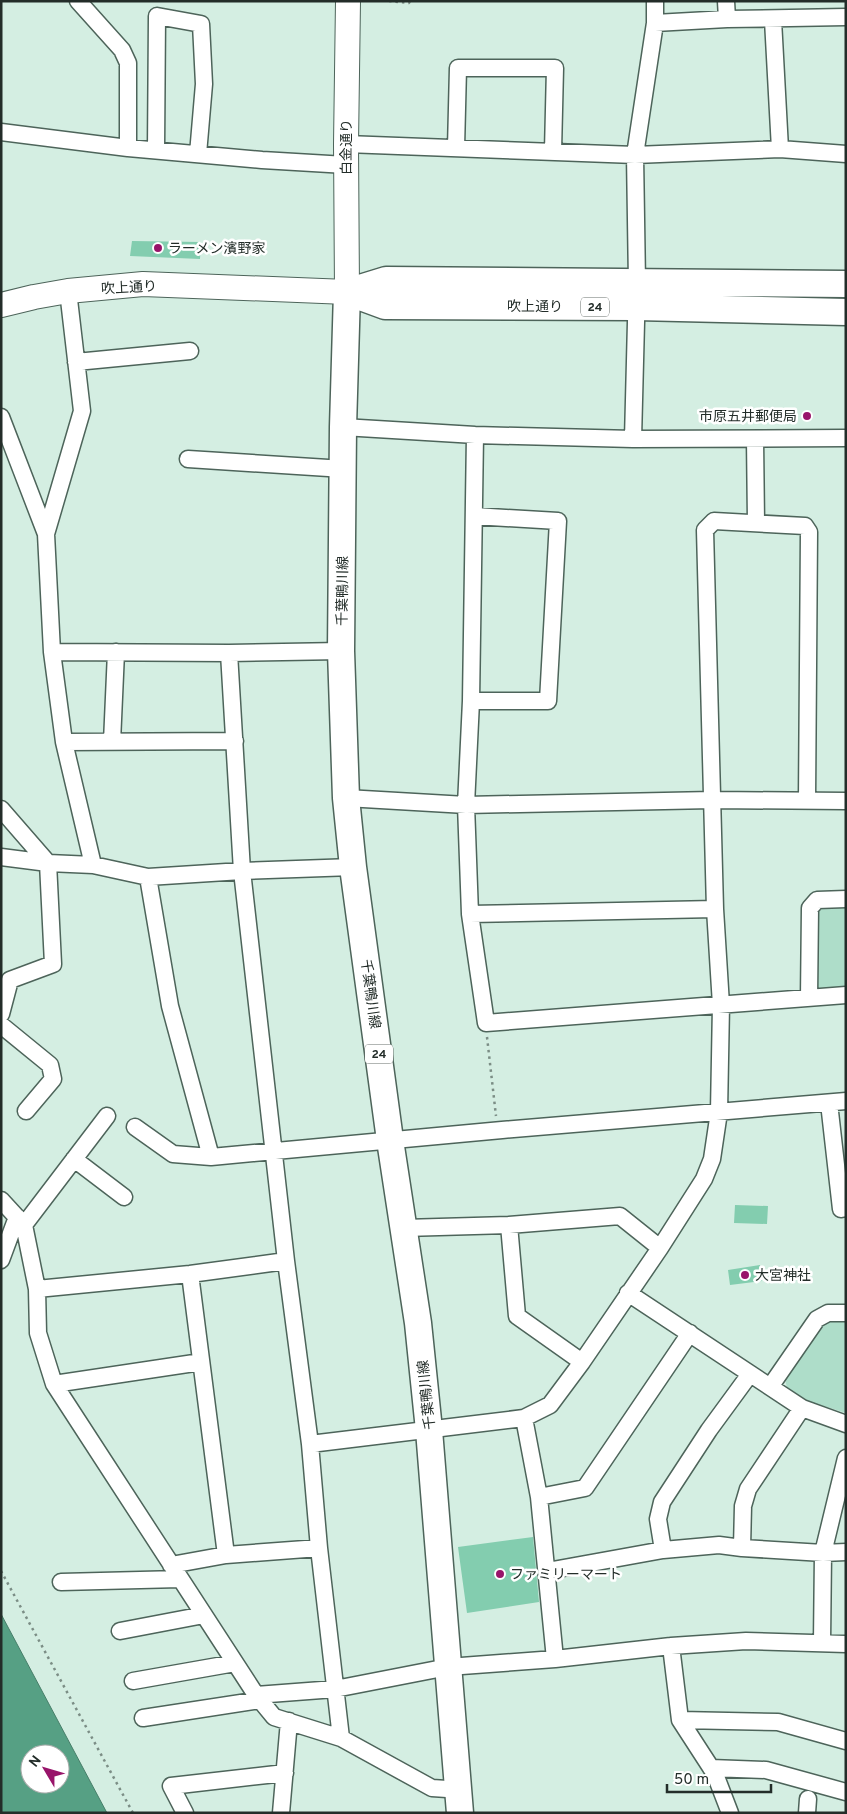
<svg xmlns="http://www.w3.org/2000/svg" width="847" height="1814" viewBox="0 0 847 1814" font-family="Overpass,'Noto Sans JP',sans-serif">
  <rect width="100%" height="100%" fill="#d4eee2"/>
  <path fill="#aeddc9" d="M 823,905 L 846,905 L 846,989 L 822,990 L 814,984 L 815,914 Z
    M 829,1320 L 846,1321 L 846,1413 L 808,1401 L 787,1388 L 785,1379 L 820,1327 Z"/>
  <path fill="#56a084" stroke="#477e69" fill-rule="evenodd" d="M 1,1614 L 107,1813 L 1,1813 ZM 30,1754 L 60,1754 L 60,1784 L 30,1784 Z"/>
  <path fill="#83cdaf" d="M 132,241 L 201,242 L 200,259 L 130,256 Z
    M 735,1205 L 768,1206 L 767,1224 L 734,1223 Z
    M 760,1265 L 762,1281 L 730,1285 L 728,1270 Z
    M 533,1537 L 539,1602 L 467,1613 L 458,1547 Z"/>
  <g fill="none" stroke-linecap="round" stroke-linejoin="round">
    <g stroke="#4d645a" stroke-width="19">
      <path id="street" d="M 78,1 L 122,50 L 128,63 L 128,148
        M 726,1 L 727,19
        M 773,20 L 780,149
        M 655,23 L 727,19 L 846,17
        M 1,132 L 128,148 L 262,160 L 346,165
        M 346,144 L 635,155 L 780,149 L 846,154
        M 456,148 L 458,68 L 555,68 L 553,151
        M 156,150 L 157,16 L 201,24 L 204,84 L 198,154
        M 76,362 L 190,351
        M 1,417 L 46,534 L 52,652 L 64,742 L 93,865
        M 343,427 L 475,435 L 633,439 L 846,438
        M 475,435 L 471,701 L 466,805 L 470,914 L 486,1023 L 846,995
        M 633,439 L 637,283 L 635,155 L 655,23 L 655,1
        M 755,439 L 756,523
        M 188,459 L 344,469
        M 46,534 L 82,411 L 68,291
        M 52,652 L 229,653 L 341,651
        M 229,653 L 242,871 L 286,1261 L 310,1444 L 319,1548 L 341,1738
        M 471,701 L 548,701 L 558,521 L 474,516
        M 64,742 L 235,741
        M 112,742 L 116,652
        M 346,798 L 466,805 L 712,800 L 846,801
        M 1,809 L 48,863 L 53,964 L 10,980 L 1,1014
        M 1,857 L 48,863 L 93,865 L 148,877 L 242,871 L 353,867
        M 148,877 L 170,1006 L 211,1157
        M 470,914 L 715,909
        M 809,998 L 810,908 L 817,900 L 846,899
        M 1,1025 L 50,1065 L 53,1079 L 26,1111
        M 829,1103 L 841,1209 L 846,1208
        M 135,1127 L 173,1154 L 211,1157 L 502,1130 L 846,1101
        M 74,1159 L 124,1197
        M 1,1200 L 24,1225 L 37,1289 L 38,1333 L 54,1384 L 256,1695 L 274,1717 L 341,1738 L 432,1788 L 447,1789 L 459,1788
        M 24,1225 L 107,1116
        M 509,1225 L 517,1316 L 582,1362
        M 404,1228 L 509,1225 L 620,1216 L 660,1248
        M 1,1260 L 17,1217
        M 190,1274 L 226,1555
        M 37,1289 L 190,1274 L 286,1261
        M 628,1293 L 802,1408 L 846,1424
        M 54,1384 L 201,1362
        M 770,1387 L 817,1319 L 828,1313 L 846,1313
        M 524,1418 L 539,1497 L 555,1659
        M 310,1444 L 524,1418 L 550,1405 L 582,1362 L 660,1248 L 704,1179 L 712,1159 L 719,1112 L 721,1005 L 715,909 L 705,530 L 714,521 L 805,526 L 809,532 L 807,800
        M 539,1497 L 585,1488 L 690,1333
        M 742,1548 L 743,1506 L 748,1489 L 802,1408
        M 663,1550 L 658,1519 L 662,1502 L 709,1430 L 750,1374
        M 171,1565 L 226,1555 L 319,1548
        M 547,1571 L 663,1550 L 719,1545 L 742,1548 L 823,1553 L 846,1552
        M 61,1582 L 180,1579
        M 120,1631 L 204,1615
        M 822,1642 L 823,1553 L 846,1458
        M 671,1646 L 680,1720 L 715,1774 L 730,1813
        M 133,1681 L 235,1663
        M 256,1695 L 335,1689 L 448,1667 L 555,1659 L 671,1646 L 746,1641 L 846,1644
        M 143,1718 L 260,1700
        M 680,1720 L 778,1722 L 846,1741
        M 711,1768 L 766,1770 L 846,1792
        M 185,1813 L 171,1786 L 285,1773
        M 281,1813 L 289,1721
        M 807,1813 L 808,1799"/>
    </g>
    <g stroke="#4d645a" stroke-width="26">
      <path id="secondary" d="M 1,305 L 34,297 L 68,291 L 143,284 L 347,292 L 346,144 L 348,1"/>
    </g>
    <g stroke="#4d645a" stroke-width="29">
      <path id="primary" d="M 347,292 L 343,427 L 341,651 L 346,798 L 353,867 L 390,1140 L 418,1323 L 429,1430 L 460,1813
        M 347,292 L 385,306 L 636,307 L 846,312
        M 347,292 L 386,280 L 846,284"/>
    </g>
    <path stroke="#7b8d85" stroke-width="2.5" stroke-dasharray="2.5 4" stroke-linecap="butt" d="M 389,1 L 409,3 L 410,1
      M 487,1037 L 496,1116
      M 1,1571 L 133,1813"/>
    <use href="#street" stroke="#fff" stroke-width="16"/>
    <use href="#secondary" stroke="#fff" stroke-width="24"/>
    <use href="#primary" stroke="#fff" stroke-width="26"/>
  </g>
  <g fill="#98146a" stroke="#fff" stroke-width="2">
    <circle cx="158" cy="248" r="5"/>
    <circle cx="807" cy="416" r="5"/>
    <circle cx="745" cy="1275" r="5"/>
    <circle cx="500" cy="1574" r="5"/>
  </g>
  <g text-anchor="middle" stroke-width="5" stroke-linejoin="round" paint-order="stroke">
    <g fill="#fff" stroke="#656c69" stroke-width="1">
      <rect x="581" y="297.5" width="28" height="19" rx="4"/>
      <rect x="365" y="1044.5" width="28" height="19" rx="4"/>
    </g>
    <g font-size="12" font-weight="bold" fill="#232d29">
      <text x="595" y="311">24</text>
      <text x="379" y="1058">24</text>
    </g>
    <g font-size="14" fill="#232d29" stroke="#fff">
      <text transform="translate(346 147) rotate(-90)" y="5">白金通り</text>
      <text transform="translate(129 287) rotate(-3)" y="5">吹上通り</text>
      <text x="535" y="311">吹上通り</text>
      <text transform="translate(342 591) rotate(-89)" y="5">千葉鴨川線</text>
      <text transform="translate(371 994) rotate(82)" y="5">千葉鴨川線</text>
      <text transform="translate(426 1395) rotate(-96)" y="5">千葉鴨川線</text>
    </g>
    <g font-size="14" fill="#232d29" stroke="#fff" text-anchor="start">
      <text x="168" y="253">ラーメン濱野家</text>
      <text x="797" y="421" text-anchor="end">市原五井郵便局</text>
      <text x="755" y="1280">大宮神社</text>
      <text x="510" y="1579">ファミリーマート</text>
    </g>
  </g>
  <rect width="847" height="1814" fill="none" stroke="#232d29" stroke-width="5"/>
  <g transform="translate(45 1769) rotate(308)"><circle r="24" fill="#ffffff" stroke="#a7aba9"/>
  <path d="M0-4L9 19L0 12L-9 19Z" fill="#98146a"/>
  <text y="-8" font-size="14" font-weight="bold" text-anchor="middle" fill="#232d29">N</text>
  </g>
  <path d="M667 1784v8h104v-8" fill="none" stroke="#232d29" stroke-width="2.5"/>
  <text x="674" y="1784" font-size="15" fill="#232d29" stroke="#ffffff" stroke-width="4" paint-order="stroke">50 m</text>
</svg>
